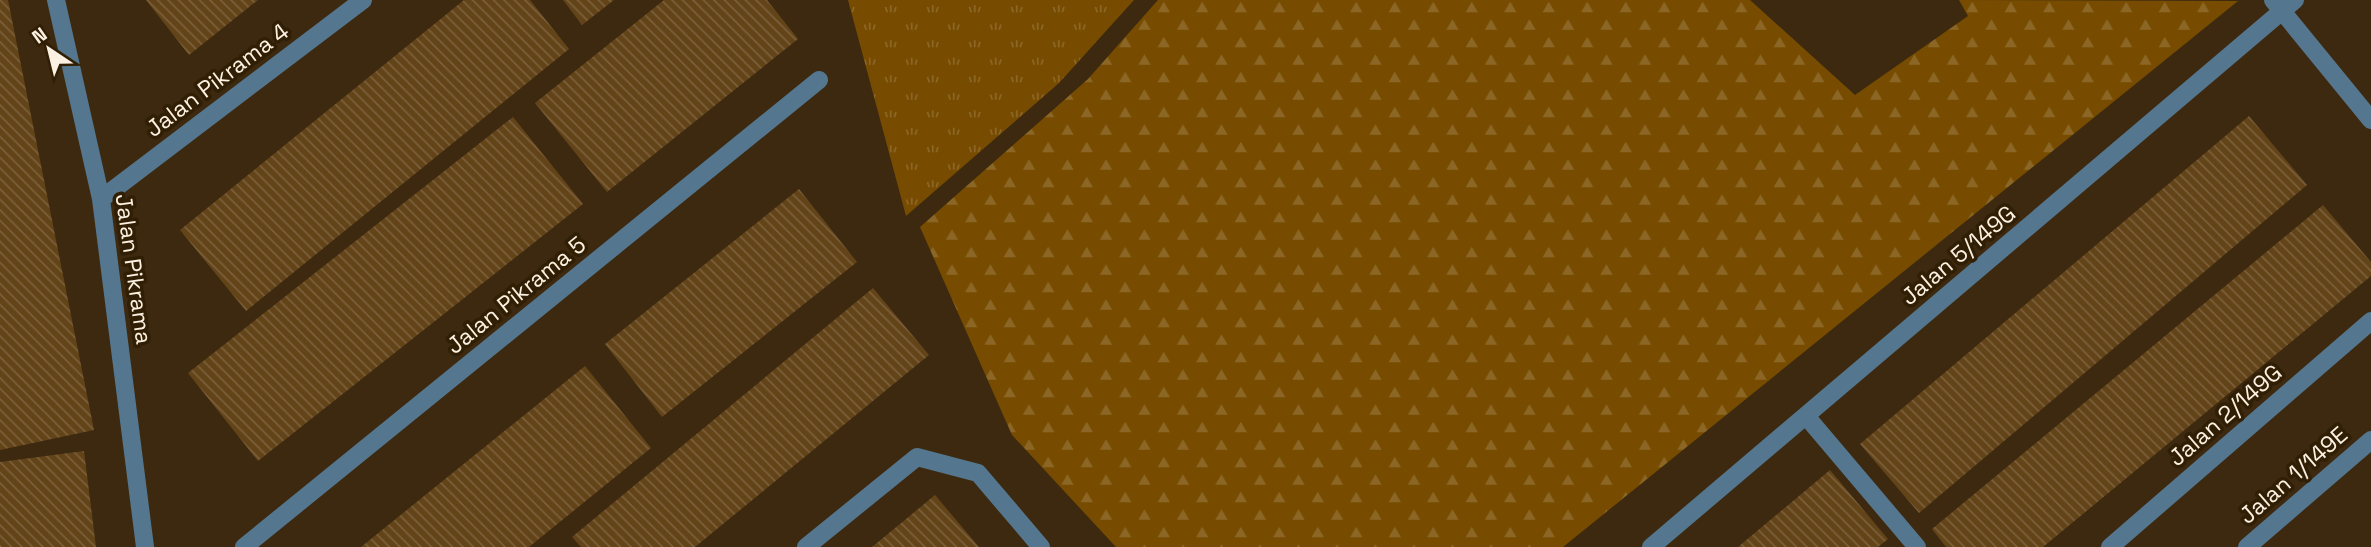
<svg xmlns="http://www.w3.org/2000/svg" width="2371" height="547" viewBox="0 0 2371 547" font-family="'Space Grotesk',sans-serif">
  <defs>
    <pattern id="grass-tufts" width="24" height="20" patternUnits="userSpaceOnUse" patternTransform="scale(1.75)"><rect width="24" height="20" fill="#774c00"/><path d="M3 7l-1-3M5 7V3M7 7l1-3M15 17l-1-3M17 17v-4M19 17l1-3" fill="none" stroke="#8b6625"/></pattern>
    <pattern id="forest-firs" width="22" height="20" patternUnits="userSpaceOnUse" patternTransform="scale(1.75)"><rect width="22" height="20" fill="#774c00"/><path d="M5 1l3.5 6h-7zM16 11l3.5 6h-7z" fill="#8b6625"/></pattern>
    <pattern id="building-back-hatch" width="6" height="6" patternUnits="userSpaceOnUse" patternTransform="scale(1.75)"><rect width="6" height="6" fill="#634419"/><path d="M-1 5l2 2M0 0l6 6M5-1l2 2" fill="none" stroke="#7a5f3a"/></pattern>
  </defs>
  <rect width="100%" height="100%" fill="#3c290f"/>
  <path fill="url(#grass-tufts)" d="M 848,0 L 1134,0 L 1059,83 L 906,216 Z"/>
  <path fill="url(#forest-firs)" d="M 1158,0 L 1750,0 L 1855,95 L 1968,16 L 1959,0 L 2238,1 L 1563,547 L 1116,547 L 1012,435 L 920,227 L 1088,79 Z"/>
  <path fill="url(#building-back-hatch)" d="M 0,0 L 8,0 L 94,430 L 0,450 Z
    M 146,0 L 258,0 L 189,55 Z
    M 464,0 L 530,0 L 569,49 L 246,311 L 180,230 Z
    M 563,0 L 614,0 L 582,25 Z
    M 664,0 L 767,0 L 798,39 L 607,192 L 535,103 Z
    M 2249,116 L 2307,185 L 1919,513 L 1860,444 Z
    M 513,117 L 583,204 L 258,461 L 188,373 Z
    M 799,189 L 857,262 L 662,417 L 605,344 Z
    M 2323,205 L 2371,262 L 2371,276 L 2043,547 L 1946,547 L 1932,529 Z
    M 873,288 L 929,355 L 695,547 L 581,547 L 572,537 Z
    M 585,366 L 651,448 L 529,547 L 361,547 Z
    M 84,451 L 96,547 L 0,547 L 0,462 Z
    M 1830,470 L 1888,539 L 1878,547 L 1738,547 Z
    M 935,495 L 979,547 L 872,547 Z"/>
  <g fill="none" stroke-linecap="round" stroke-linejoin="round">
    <path stroke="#54768e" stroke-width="18" d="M 1806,416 L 1917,547"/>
    <path stroke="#54768e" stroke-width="18" d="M 56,0 L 101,199 L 145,547
      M 2273,0 L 2371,120
      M 101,199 L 363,0
      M 244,547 L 819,80
      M 806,547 L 917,457 L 978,473 L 1041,547
      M 1651,547 L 2295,0
      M 2110,547 L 2371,321"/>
    <path stroke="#54768e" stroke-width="18" d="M 2247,547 L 2371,440"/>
  </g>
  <g text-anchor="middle" stroke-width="7" stroke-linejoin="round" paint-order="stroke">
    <g font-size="23" fill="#fdf1e1" stroke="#311f05">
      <text transform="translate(217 80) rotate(-37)" y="8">Jalan Pikrama 4</text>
      <text transform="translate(1958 255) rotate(-40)" y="8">Jalan 5/149G</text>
      <text transform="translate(134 269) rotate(82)" y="8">Jalan Pikrama</text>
      <text transform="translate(516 295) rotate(-39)" y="8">Jalan Pikrama 5</text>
      <text transform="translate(2225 415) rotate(-41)" y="8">Jalan 2/149G</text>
      <text transform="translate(2293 475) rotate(-41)" y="8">Jalan 1/149E</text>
    </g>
  </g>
  <g transform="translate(49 49) rotate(325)" stroke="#311f05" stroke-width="5" paint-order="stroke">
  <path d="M0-5L12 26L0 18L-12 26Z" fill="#fdf1e1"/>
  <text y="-10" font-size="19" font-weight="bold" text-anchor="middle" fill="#fdf1e1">N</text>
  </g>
</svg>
